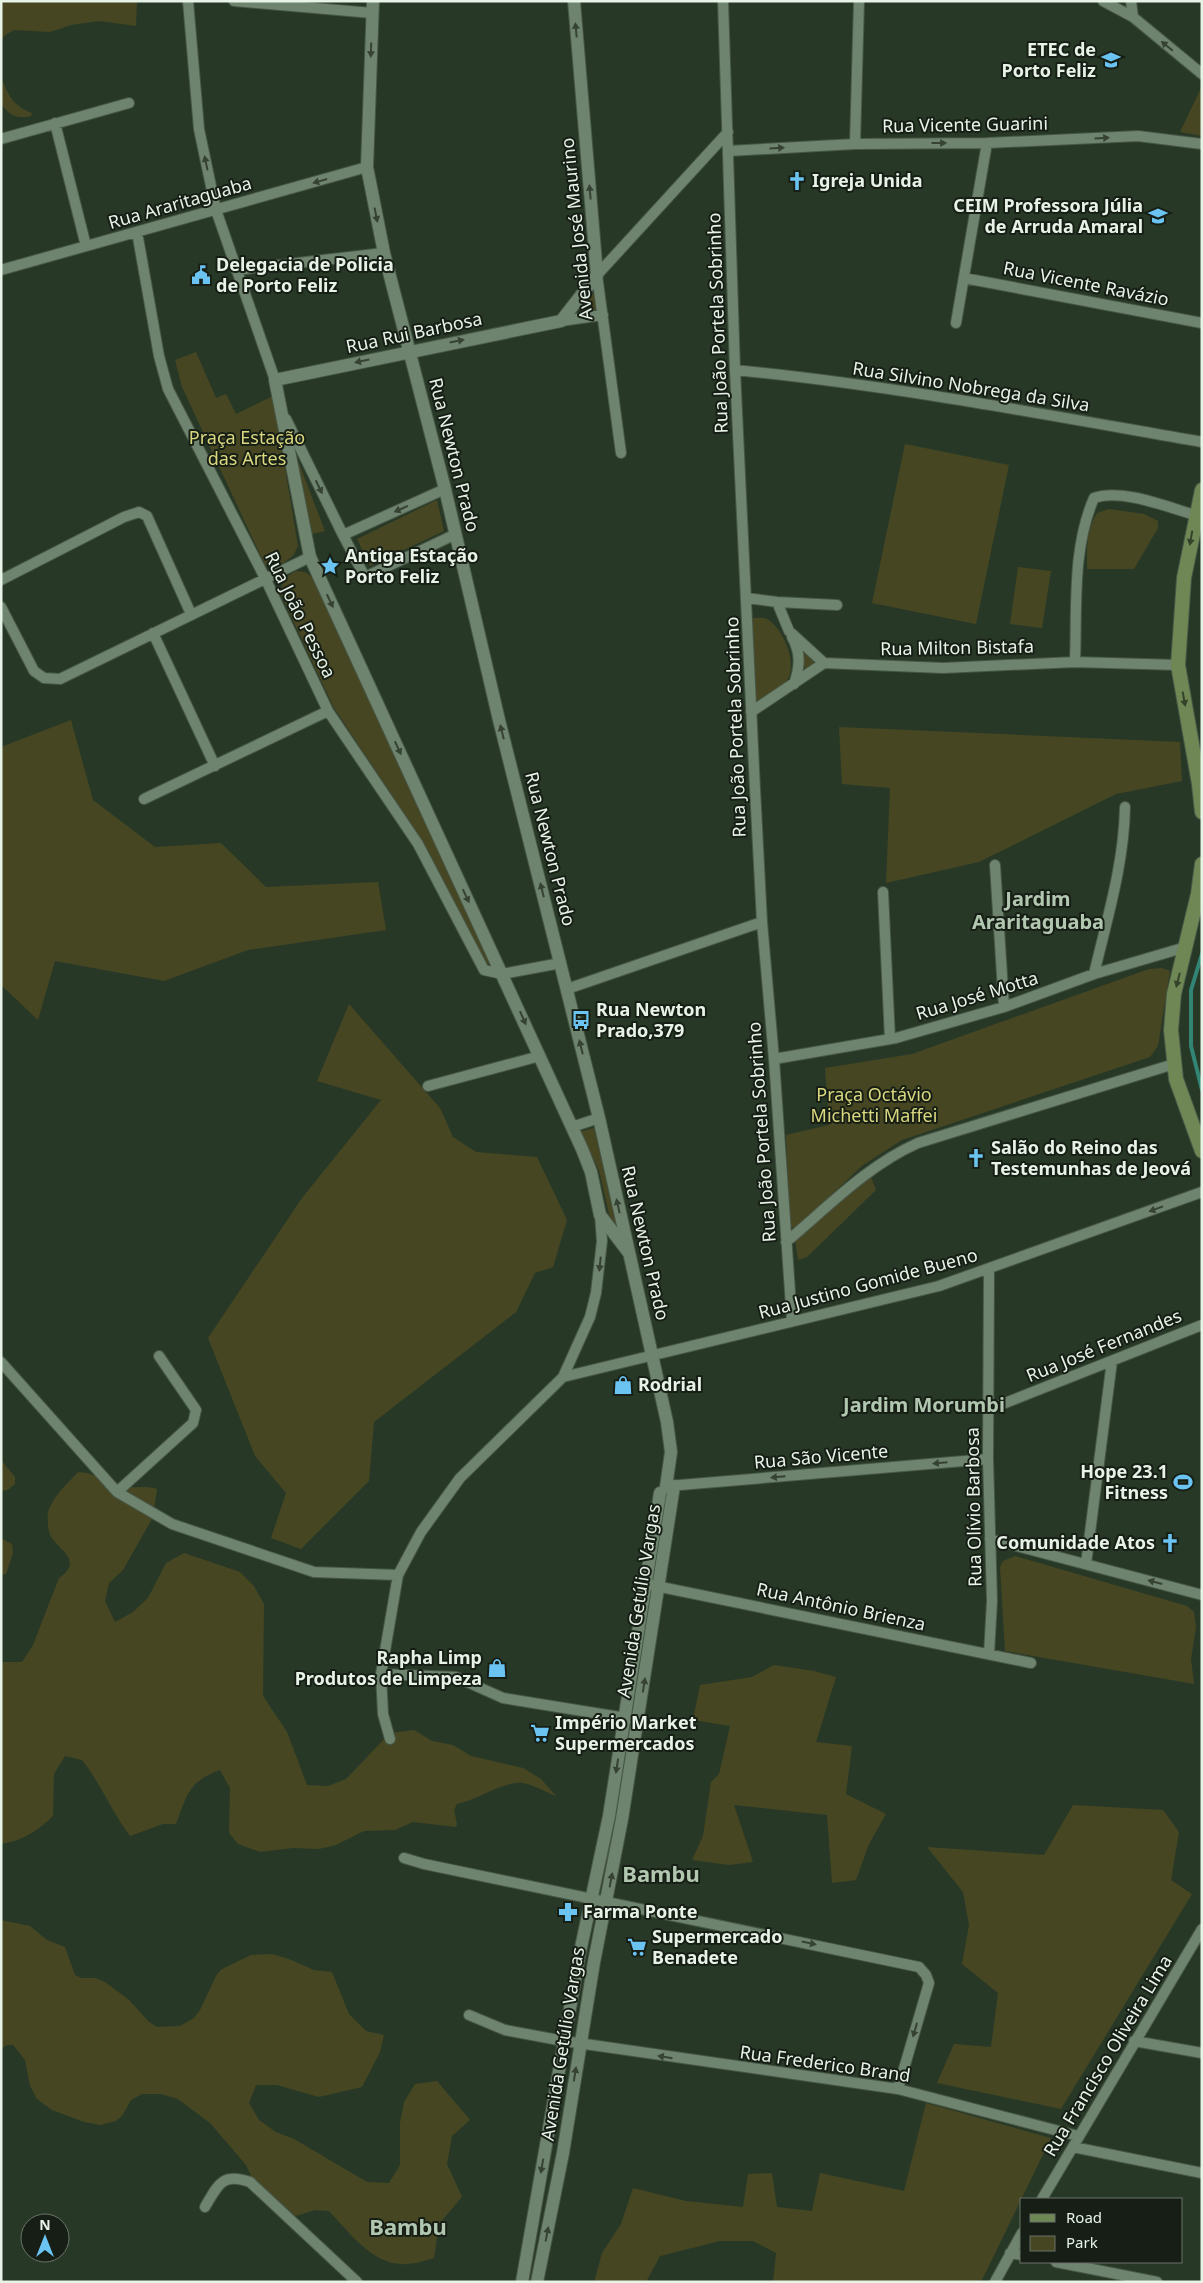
<svg xmlns="http://www.w3.org/2000/svg" width="1203" height="2283" viewBox="0 0 1203 2283" font-family="'Noto Sans',sans-serif">
  <rect width="100%" height="100%" fill="#273926"/>
  <path fill="#474623" d="M 1,1 L 137,1 L 136,26 L 99,21 L 71,25 L 50,32 L 14,30 L 4,36 L 1,43 Z
    M 1,78 C 9,96 13,106 32,113 L 31,116 C 16,119 11,116 1,104 Z
    M 1202,86 L 1202,136 L 1180,132 Z
    M 592,294 L 597,295 L 597,312 L 580,312 Z
    M 196,352 L 216,398 L 226,394 L 236,414 L 273,396 L 298,546 L 293,556 L 275,569 L 265,565 L 182,387 L 175,360 Z
    M 905,444 L 1009,465 L 976,624 L 872,603 Z
    M 297,458 L 325,531 L 308,535 Z
    M 437,500 L 444,531 L 370,566 L 357,539 Z
    M 1109,509 L 1144,514 L 1158,521 L 1158,528 L 1134,569 L 1087,569 C 1087,549 1086,531 1097,513 Z
    M 1018,567 L 1051,571 L 1042,628 L 1010,624 Z
    M 297,571 L 305,572 L 315,579 L 492,964 L 490,965 L 485,962 L 423,842 L 334,708 L 281,595 C 280,583 286,575 297,571 Z
    M 752,618 C 757,618 763,617 767,619 C 784,629 799,665 786,682 C 780,690 770,695 761,701 L 754,699 Z
    M 802,648 L 819,664 L 805,672 Z
    M 71,720 L 93,800 L 155,847 L 221,843 L 266,887 L 378,882 L 386,930 L 248,950 L 164,981 L 55,961 L 38,1020 L 1,985 L 1,747 Z
    M 839,727 L 1180,742 L 1182,781 L 1116,794 L 979,862 L 886,883 L 890,788 L 842,784 Z
    M 1162,968 L 1170,971 L 1158,1046 L 1150,1057 L 902,1140 L 863,1165 L 803,1222 L 796,1228 L 790,1227 L 786,1135 L 829,1125 L 825,1068 L 912,1054 L 1149,969 Z
    M 349,1004 L 440,1108 L 453,1137 L 476,1152 L 537,1157 L 567,1220 L 553,1267 L 535,1273 L 516,1312 L 374,1422 L 369,1481 L 301,1549 L 271,1538 L 286,1493 L 255,1456 L 208,1338 L 302,1198 L 381,1100 L 317,1081 Z
    M 594,1128 L 618,1232 L 611,1223 L 599,1170 L 579,1132 Z
    M 871,1177 L 876,1190 L 807,1257 L 798,1260 L 795,1239 Z
    M 1,1460 L 15,1477 L 15,1484 L 8,1490 L 1,1491 Z
    M 78,1472 C 93,1472 104,1481 118,1486 C 130,1490 144,1484 157,1489 L 153,1517 L 123,1570 L 109,1583 L 105,1601 L 115,1622 L 133,1612 L 148,1598 L 166,1563 L 184,1553 L 240,1572 L 254,1586 L 264,1604 L 263,1696 L 287,1732 L 307,1785 L 328,1786 L 346,1779 L 390,1733 L 414,1730 L 432,1741 L 453,1745 L 471,1756 L 523,1768 L 541,1779 L 556,1796 C 546,1792 534,1785 523,1783 C 505,1780 477,1800 457,1804 L 454,1810 L 457,1824 L 456,1827 L 413,1822 L 395,1830 L 364,1831 L 336,1845 L 319,1849 L 293,1848 L 260,1852 L 238,1844 L 229,1833 L 230,1788 L 220,1770 C 189,1781 187,1795 176,1824 L 163,1824 L 130,1836 C 112,1812 101,1784 82,1760 L 65,1756 L 54,1774 L 53,1816 C 37,1831 23,1841 1,1844 L 1,1662 L 22,1662 L 33,1645 L 59,1578 C 85,1560 57,1549 50,1535 C 48,1530 47,1517 48,1512 C 53,1496 67,1484 78,1472 Z
    M 1,1538 L 12,1544 L 13,1553 L 6,1574 L 1,1575 Z
    M 1015,1556 L 1187,1606 L 1194,1612 L 1196,1627 L 1191,1659 L 1194,1684 L 1005,1651 L 1000,1567 L 1003,1561 Z
    M 774,1665 L 814,1671 L 836,1677 L 816,1742 L 852,1746 L 846,1794 L 886,1814 L 869,1844 L 856,1880 L 832,1883 L 827,1815 L 734,1805 L 753,1862 L 729,1865 L 692,1860 L 703,1836 L 711,1782 L 719,1774 L 730,1726 L 693,1720 L 700,1685 L 752,1677 Z
    M 1073,1805 L 1163,1810 L 1179,1832 L 1171,1880 L 1192,1894 L 1061,2109 L 937,2083 L 954,2044 L 991,2047 L 998,1993 L 962,1964 L 969,1925 L 963,1892 L 927,1847 L 1044,1855 Z
    M 1,1920 L 30,1926 L 47,1940 L 65,1947 L 75,1975 L 81,1978 L 96,1978 L 105,1982 L 129,2000 L 149,2022 L 157,2027 L 180,2026 L 194,2018 L 200,2010 L 217,1974 L 222,1969 L 251,1955 L 272,1954 L 289,1959 L 314,1970 L 332,1972 L 349,2014 L 366,2031 L 384,2035 L 380,2052 L 362,2087 L 319,2097 L 277,2085 L 256,2085 L 249,2103 L 259,2120 L 276,2132 L 294,2139 L 367,2182 L 389,2183 L 400,2165 L 400,2123 L 404,2102 L 415,2084 L 437,2081 L 470,2120 L 452,2136 L 447,2164 L 462,2197 L 439,2224 L 434,2258 C 426,2260 416,2264 407,2264 C 374,2267 349,2232 329,2211 L 315,2210 L 296,2216 L 279,2211 L 255,2184 L 246,2165 L 210,2123 L 178,2099 L 161,2094 L 142,2094 L 131,2100 L 122,2116 L 116,2121 L 100,2125 L 84,2122 L 52,2110 L 37,2099 L 30,2086 L 25,2060 L 13,2045 L 7,2045 L 1,2049 Z
    M 926,2103 L 1051,2138 L 981,2282 L 773,2282 L 776,2253 L 753,2241 L 720,2241 L 660,2256 L 646,2282 L 594,2282 L 602,2253 L 621,2224 L 633,2188 L 686,2201 L 743,2207 L 748,2174 L 772,2173 L 777,2207 L 812,2211 L 820,2173 L 904,2191 Z"/>
  <g fill="none" stroke-linecap="round" stroke-linejoin="round">
    <path stroke="#328475" stroke-width="4" d="M 1202,954 L 1191,990 L 1191,1046 L 1202,1090"/>
    <g stroke="#475747" stroke-width="12">
      <path id="minor" d="M 188,1 L 199,129 L 216,210 L 275,380
        M 234,1 L 372,13
        M 723,1 L 735,370 L 755,789 L 762,922 L 774,1059 L 792,1321
        M 1103,1 L 1133,17 L 1202,74
        M 1131,1 L 1133,17
        M 55,123 L 86,246
        M 1,139 L 129,103
        M 855,144 L 859,1
        M 728,151 L 855,144 L 987,143 L 1138,136 L 1202,144
        M 137,232 L 159,356 L 168,389 L 265,578 L 328,711 L 418,844 L 484,970 L 502,974 L 561,963
        M 1,270 L 367,167
        M 236,270 L 384,253
        M 964,278 L 1202,323
        M 561,321 L 603,315
        M 956,323 L 987,143
        M 735,370 C 891,385 1047,415 1202,442
        M 286,419 L 343,535
        M 621,453 L 597,275 L 728,132
        M 445,489 L 343,535 L 365,577 L 456,534
        M 1,580 L 124,517 L 139,512 L 147,516 L 191,614
        M 747,598 L 777,602 L 789,631 L 824,663
        M 777,602 L 837,605
        M 1,607 L 34,671 L 44,678 L 60,679 L 310,557
        M 153,633 L 215,766
        M 792,637 C 801,653 800,667 794,684
        M 1075,662 C 1077,608 1072,548 1094,498 C 1121,488 1167,507 1195,515
        M 751,712 L 824,663 L 943,668 L 1075,662 L 1178,665
        M 144,799 L 328,711
        M 995,865 L 1004,1007
        M 883,892 L 890,1039
        M 1094,974 C 1107,919 1124,864 1125,807
        M 567,989 L 762,922
        M 774,1059 L 896,1038 L 1004,1007 L 1094,974 L 1186,947
        M 428,1086 L 540,1056
        M 572,1127 L 599,1118
        M 786,1242 C 828,1207 868,1165 918,1143 L 1174,1064
        M 989,1269 L 988,1459 L 992,1601 L 989,1654
        M 1,1362 L 117,1492 L 172,1524 L 314,1572 L 398,1575
        M 563,1377 L 939,1286 L 1202,1192
        M 990,1409 L 1202,1325
        M 668,1486 L 988,1459
        M 117,1492 L 193,1423 L 196,1410 L 159,1356
        M 990,1539 L 1202,1595
        M 1086,1564 L 1112,1361
        M 651,1585 L 1031,1663
        M 381,1674 L 456,1677 L 503,1698 L 632,1719
        M 390,1739 L 383,1714 L 381,1674 L 398,1575 L 421,1532 L 460,1478 L 563,1377 L 590,1317 L 596,1293 L 602,1241 L 600,1215
        M 404,1858 L 424,1864 L 919,1967 L 926,1975 L 929,1983 L 898,2089
        M 469,2015 L 505,2030 L 564,2041 L 898,2089 L 1078,2136
        M 1134,2041 L 1202,2053
        M 1073,2147 L 1202,2173
        M 1042,2199 L 1202,1929
        M 205,2207 C 218,2185 222,2172 250,2182 L 357,2282
        M 1010,2253 L 1022,2255
        M 1056,2262 L 1157,2282
        M 995,2282 L 1022,2233"/>
    </g>
    <g stroke="#475747" stroke-width="14">
      <path id="tertiary" d="M 373,1 L 367,167 L 384,253 L 445,489 L 499,720 L 599,1118 L 667,1422 L 671,1452 L 666,1487
        M 574,1 L 597,275 L 561,321 L 275,380 L 310,557 L 582,1149 L 591,1172 L 600,1215 L 629,1253
        M 522,2282 L 579,1957 L 609,1816 L 660,1493
        M 537,2282 L 563,2153 L 594,1962 L 622,1819 L 674,1486"/>
    </g>
    <g stroke="#475747" stroke-width="16">
      <path id="secondary" d="M 1202,490 L 1184,578 L 1178,665 L 1199,784 L 1202,812
        M 1202,864 L 1198,894 L 1174,994 L 1171,1030 L 1176,1079 L 1202,1151"/>
    </g>
    <use href="#minor" stroke="#6f846e" stroke-width="10"/>
    <use href="#tertiary" stroke="#6f846e" stroke-width="12"/>
    <use href="#secondary" stroke="#6e8754" stroke-width="14"/>
  </g>
  <defs><path id="oneway-solid" d="M-6-.8H1V-3.2L6.5 0L1 3.2V.8H-6Z" transform="scale(1.25)"/></defs>
  <g fill="#354234">
    <use href="#oneway-solid" transform="translate(576 30) rotate(-95)"/>
    <use href="#oneway-solid" transform="translate(1167 46) rotate(-141)"/>
    <use href="#oneway-solid" transform="translate(371 50) rotate(92)"/>
    <use href="#oneway-solid" transform="translate(1102 138) rotate(-3)"/>
    <use href="#oneway-solid" transform="translate(939 143)"/>
    <use href="#oneway-solid" transform="translate(777 148) rotate(-4)"/>
    <use href="#oneway-solid" transform="translate(206 163) rotate(-102)"/>
    <use href="#oneway-solid" transform="translate(320 181) rotate(164)"/>
    <use href="#oneway-solid" transform="translate(590 192) rotate(-95)"/>
    <use href="#oneway-solid" transform="translate(376 215) rotate(79)"/>
    <use href="#oneway-solid" transform="translate(457 341) rotate(-11)"/>
    <use href="#oneway-solid" transform="translate(362 361) rotate(168)"/>
    <use href="#oneway-solid" transform="translate(319 487) rotate(64)"/>
    <use href="#oneway-solid" transform="translate(401 509) rotate(156)"/>
    <use href="#oneway-solid" transform="translate(330 601) rotate(65)"/>
    <use href="#oneway-solid" transform="translate(502 732) rotate(-104)"/>
    <use href="#oneway-solid" transform="translate(398 748) rotate(65)"/>
    <use href="#oneway-solid" transform="translate(542 890) rotate(-104)"/>
    <use href="#oneway-solid" transform="translate(466 896) rotate(65)"/>
    <use href="#oneway-solid" transform="translate(523 1018) rotate(66)"/>
    <use href="#oneway-solid" transform="translate(581 1047) rotate(-104)"/>
    <use href="#oneway-solid" transform="translate(618 1206) rotate(-103)"/>
    <use href="#oneway-solid" transform="translate(1156 1209) rotate(160)"/>
    <use href="#oneway-solid" transform="translate(600 1264) rotate(96)"/>
    <use href="#oneway-solid" transform="translate(940 1463) rotate(175)"/>
    <use href="#oneway-solid" transform="translate(778 1477) rotate(175)"/>
    <use href="#oneway-solid" transform="translate(1155 1582) rotate(-165)"/>
    <use href="#oneway-solid" transform="translate(644 1685) rotate(-81)"/>
    <use href="#oneway-solid" transform="translate(617 1766) rotate(99)"/>
    <use href="#oneway-solid" transform="translate(611 1880) rotate(-79)"/>
    <use href="#oneway-solid" transform="translate(809 1943) rotate(12)"/>
    <use href="#oneway-solid" transform="translate(915 2030) rotate(106)"/>
    <use href="#oneway-solid" transform="translate(665 2057) rotate(-171)"/>
    <use href="#oneway-solid" transform="translate(575 2074) rotate(-81)"/>
    <use href="#oneway-solid" transform="translate(542 2166) rotate(100)"/>
    <use href="#oneway-solid" transform="translate(547 2234) rotate(-79)"/>
  </g>
  <g fill="#35432b">
    <use href="#oneway-solid" transform="translate(1191 538) rotate(100)"/>
    <use href="#oneway-solid" transform="translate(1184 699) rotate(80)"/>
    <use href="#oneway-solid" transform="translate(1178 980) rotate(104)"/>
  </g>
  <defs>
    <g id="university-bare" transform="scale(1.5)"><path d="M0-5L7-2L0 1L-7-2ZM-4 1L0 2.5L4 1V4Q0 6-4 4Z" fill="#6bc3f2" stroke="#161e15" stroke-width="2.5" paint-order="stroke"/></g>
    <g id="church-bare" transform="scale(1.5)"><path d="M-1.2-6h2.4v3.5h3.3v2.4h-3.3V6h-2.4V-.1h-3.3v-2.4h3.3Z" fill="#6bc3f2" stroke="#161e15" stroke-width="2.5" paint-order="stroke"/></g>
    <g id="school-bare" transform="scale(1.5)"><path d="M0-5L7-2L0 1L-7-2ZM-4 1L0 2.5L4 1V4Q0 6-4 4Z" fill="#6bc3f2" stroke="#161e15" stroke-width="2.5" paint-order="stroke"/></g>
    <g id="civic-bare" transform="scale(1.5)"><path d="M-.6-6.5H3V-4.5H.6V-3L4-1V1h2V6H-6V1h2V-1L-.6-3ZM-1.2 2.5V6h2.4V2.5Z" fill="#6bc3f2" stroke="#161e15" stroke-width="2.5" paint-order="stroke"/></g>
    <g id="sight-bare" transform="scale(1.5)"><path d="M0-6L1.8-2.2L6-1.7L2.9 1.2L3.7 5.4L0 3.3L-3.7 5.4L-2.9 1.2L-6-1.7L-1.8-2.2Z" fill="#6bc3f2" stroke="#161e15" stroke-width="2.5" paint-order="stroke"/></g>
    <g id="bus-bare" transform="scale(1.5)"><path d="M-5-6H5V4H4V6H2V4H-2V6H-4V4H-5ZM-3.5-4V0h7V-4ZM-3.5 1.2v1.5H-2V1.2ZM2 1.2v1.5H3.5V1.2Z" fill="#6bc3f2" stroke="#161e15" stroke-width="2.5" paint-order="stroke"/></g>
    <g id="shop-bare" transform="scale(1.5)"><path d="M-5-2.5h2.3a2.7 3.5 0 0 1 5.4 0H5L5.5 6h-11ZM-1.5-2.5h3a1.5 2.3 0 0 0-3 0Z" fill="#6bc3f2" stroke="#161e15" stroke-width="2.5" paint-order="stroke"/></g>
    <g id="stadium-bare" transform="scale(1.5)"><path d="M0-5a6.5 5 0 1 0 0 10a6.5 5 0 1 0 0-10ZM-3.5-1.8h7v3.6h-7Z" fill="#6bc3f2" stroke="#161e15" stroke-width="2.5" paint-order="stroke"/></g>
    <g id="supermarket-bare" transform="scale(1.5)"><path d="M-6-5.5h2.5l.6 2H6L4.5 2H-2.5L-4.4-4H-6ZM-1.5 3.2a1.3 1.3 0 1 0 .1 0ZM3 3.2a1.3 1.3 0 1 0 .1 0Z" fill="#6bc3f2" stroke="#161e15" stroke-width="2.5" paint-order="stroke"/></g>
    <g id="pharmacy-bare" transform="scale(1.5)"><path d="M-2-6h4v4h4v4h-4v4h-4v-4h-4v-4h4Z" fill="#6bc3f2" stroke="#161e15" stroke-width="2.5" paint-order="stroke"/></g>
  </defs>
  <g fill-rule="evenodd">
    <use href="#university-bare" x="1111" y="60"/>
    <use href="#church-bare" x="797" y="181"/>
    <use href="#school-bare" x="1158" y="216"/>
    <use href="#civic-bare" x="201" y="275"/>
    <use href="#sight-bare" x="330" y="566"/>
    <use href="#bus-bare" x="581" y="1020"/>
    <use href="#church-bare" x="976" y="1158"/>
    <use href="#shop-bare" x="623" y="1385"/>
    <use href="#stadium-bare" x="1183" y="1482"/>
    <use href="#church-bare" x="1170" y="1543"/>
    <use href="#shop-bare" x="497" y="1668"/>
    <use href="#supermarket-bare" x="540" y="1733"/>
    <use href="#pharmacy-bare" x="568" y="1912"/>
    <use href="#supermarket-bare" x="637" y="1947"/>
  </g>
  <g text-anchor="middle" stroke-width="4" stroke-linejoin="round" paint-order="stroke">
    <g font-size="18" font-weight="bold" fill="#e8f3e7" stroke="#161e15" text-anchor="start">
      <text x="1096" y="56" text-anchor="end">ETEC de<tspan x="1096" dy="21">Porto Feliz</tspan></text>
      <text x="812" y="187">Igreja Unida</text>
      <text x="1143" y="212" text-anchor="end">CEIM Professora Júlia<tspan x="1143" dy="21">de Arruda Amaral</tspan></text>
      <text x="216" y="271">Delegacia de Policia<tspan x="216" dy="21">de Porto Feliz</tspan></text>
      <text x="345" y="562">Antiga Estação<tspan x="345" dy="21">Porto Feliz</tspan></text>
      <text x="596" y="1016">Rua Newton<tspan x="596" dy="21">Prado,379</tspan></text>
      <text x="991" y="1154">Salão do Reino das<tspan x="991" dy="21">Testemunhas de Jeová</tspan></text>
      <text x="638" y="1391">Rodrial</text>
      <text x="1168" y="1478" text-anchor="end">Hope 23.1<tspan x="1168" dy="21">Fitness</tspan></text>
      <text x="1155" y="1549" text-anchor="end">Comunidade Atos</text>
      <text x="482" y="1664" text-anchor="end">Rapha Limp<tspan x="482" dy="21">Produtos de Limpeza</tspan></text>
      <text x="555" y="1729">Império Market<tspan x="555" dy="21">Supermercados</tspan></text>
      <text x="583" y="1918">Farma Ponte</text>
      <text x="652" y="1943">Supermercado<tspan x="652" dy="21">Benadete</tspan></text>
    </g>
    <g font-size="18" fill="#e8f3e7" stroke="#161e15">
      <text transform="translate(965 125) rotate(-1)" y="6">Rua Vicente Guarini</text>
      <text transform="translate(180 203) rotate(-16)" y="6">Rua Araritaguaba</text>
      <text transform="translate(577 229) rotate(-96)" y="6">Avenida José Maurino</text>
      <text transform="translate(1086 284) rotate(11)" y="6">Rua Vicente Ravázio</text>
      <text transform="translate(718 323) rotate(-92)" y="6">Rua João Portela Sobrinho</text>
      <text transform="translate(414 333) rotate(-12)" y="6">Rua Rui Barbosa</text>
      <text transform="translate(971 387) rotate(9)" y="6">Rua Silvino Nobrega da Silva</text>
      <text transform="translate(454 455) rotate(76)" y="6">Rua Newton Prado</text>
      <text transform="translate(300 615) rotate(64)" y="6">Rua João Pessoa</text>
      <text transform="translate(957 648) rotate(-1)" y="6">Rua Milton Bistafa</text>
      <text transform="translate(736 727) rotate(-92)" y="6">Rua João Portela Sobrinho</text>
      <text transform="translate(550 849) rotate(76)" y="6">Rua Newton Prado</text>
      <text transform="translate(977 996) rotate(-17)" y="6">Rua José Motta</text>
      <text transform="translate(762 1132) rotate(-94)" y="6">Rua João Portela Sobrinho</text>
      <text transform="translate(645 1243) rotate(77)" y="6">Rua Newton Prado</text>
      <text transform="translate(868 1284) rotate(-15)" y="6">Rua Justino Gomide Bueno</text>
      <text transform="translate(1104 1346) rotate(-22)" y="6">Rua José Fernandes</text>
      <text transform="translate(821 1457) rotate(-5)" y="6">Rua São Vicente</text>
      <text transform="translate(974 1507) rotate(-91)" y="6">Rua Olívio Barbosa</text>
      <text transform="translate(639 1601) rotate(-81)" y="6">Avenida Getúlio Vargas</text>
      <text transform="translate(841 1607) rotate(12)" y="6">Rua Antônio Brienza</text>
      <text transform="translate(563 2044) rotate(-81)" y="6">Avenida Getúlio Vargas</text>
      <text transform="translate(1108 2056) rotate(-59)" y="6">Rua Francisco Oliveira Lima</text>
      <text transform="translate(825 2064) rotate(8)" y="6">Rua Frederico Brand</text>
    </g>
    <g font-size="18" fill="#dad87f" stroke="#161e15">
      <text x="247" y="444">Praça Estação<tspan x="247" dy="21">das Artes</tspan></text>
      <text x="874" y="1101">Praça Octávio<tspan x="874" dy="21">Michetti Maffei</tspan></text>
    </g>
    <g font-size="20" font-weight="bold" fill="#b1c7b0" stroke="#161e15">
      <text x="1038" y="906">Jardim<tspan x="1038" dy="23">Araritaguaba</tspan></text>
      <text x="924" y="1412">Jardim Morumbi</text>
    </g>
    <g font-size="22" font-weight="bold" fill="#b1c7b0" stroke="#161e15">
      <text x="661" y="1882">Bambu</text>
      <text x="408" y="2235">Bambu</text>
    </g>
  </g>
  <rect width="1203" height="2283" fill="none" stroke="#e8f3e7" stroke-width="5"/>
  <rect x="1020" y="2198" width="162" height="65" fill="#161e15" stroke="#6a7369"/>
  <rect x="1030" y="2214" width="25" height="8" fill="#6e8754" stroke="#6a7369"/>
  <text x="1066" y="2223" font-size="15" fill="#e8f3e7">Road</text>
  <rect x="1030" y="2236" width="25" height="15" fill="#474623" stroke="#6a7369"/>
  <text x="1066" y="2248" font-size="15" fill="#e8f3e7">Park</text>
  <g transform="translate(45 2238)"><circle r="24" fill="#161e15" stroke="#6a7369"/>
  <path d="M0-4L9 19L0 12L-9 19Z" fill="#6bc3f2"/>
  <text y="-8" font-size="14" font-weight="bold" text-anchor="middle" fill="#e8f3e7">N</text>
  </g>
</svg>
